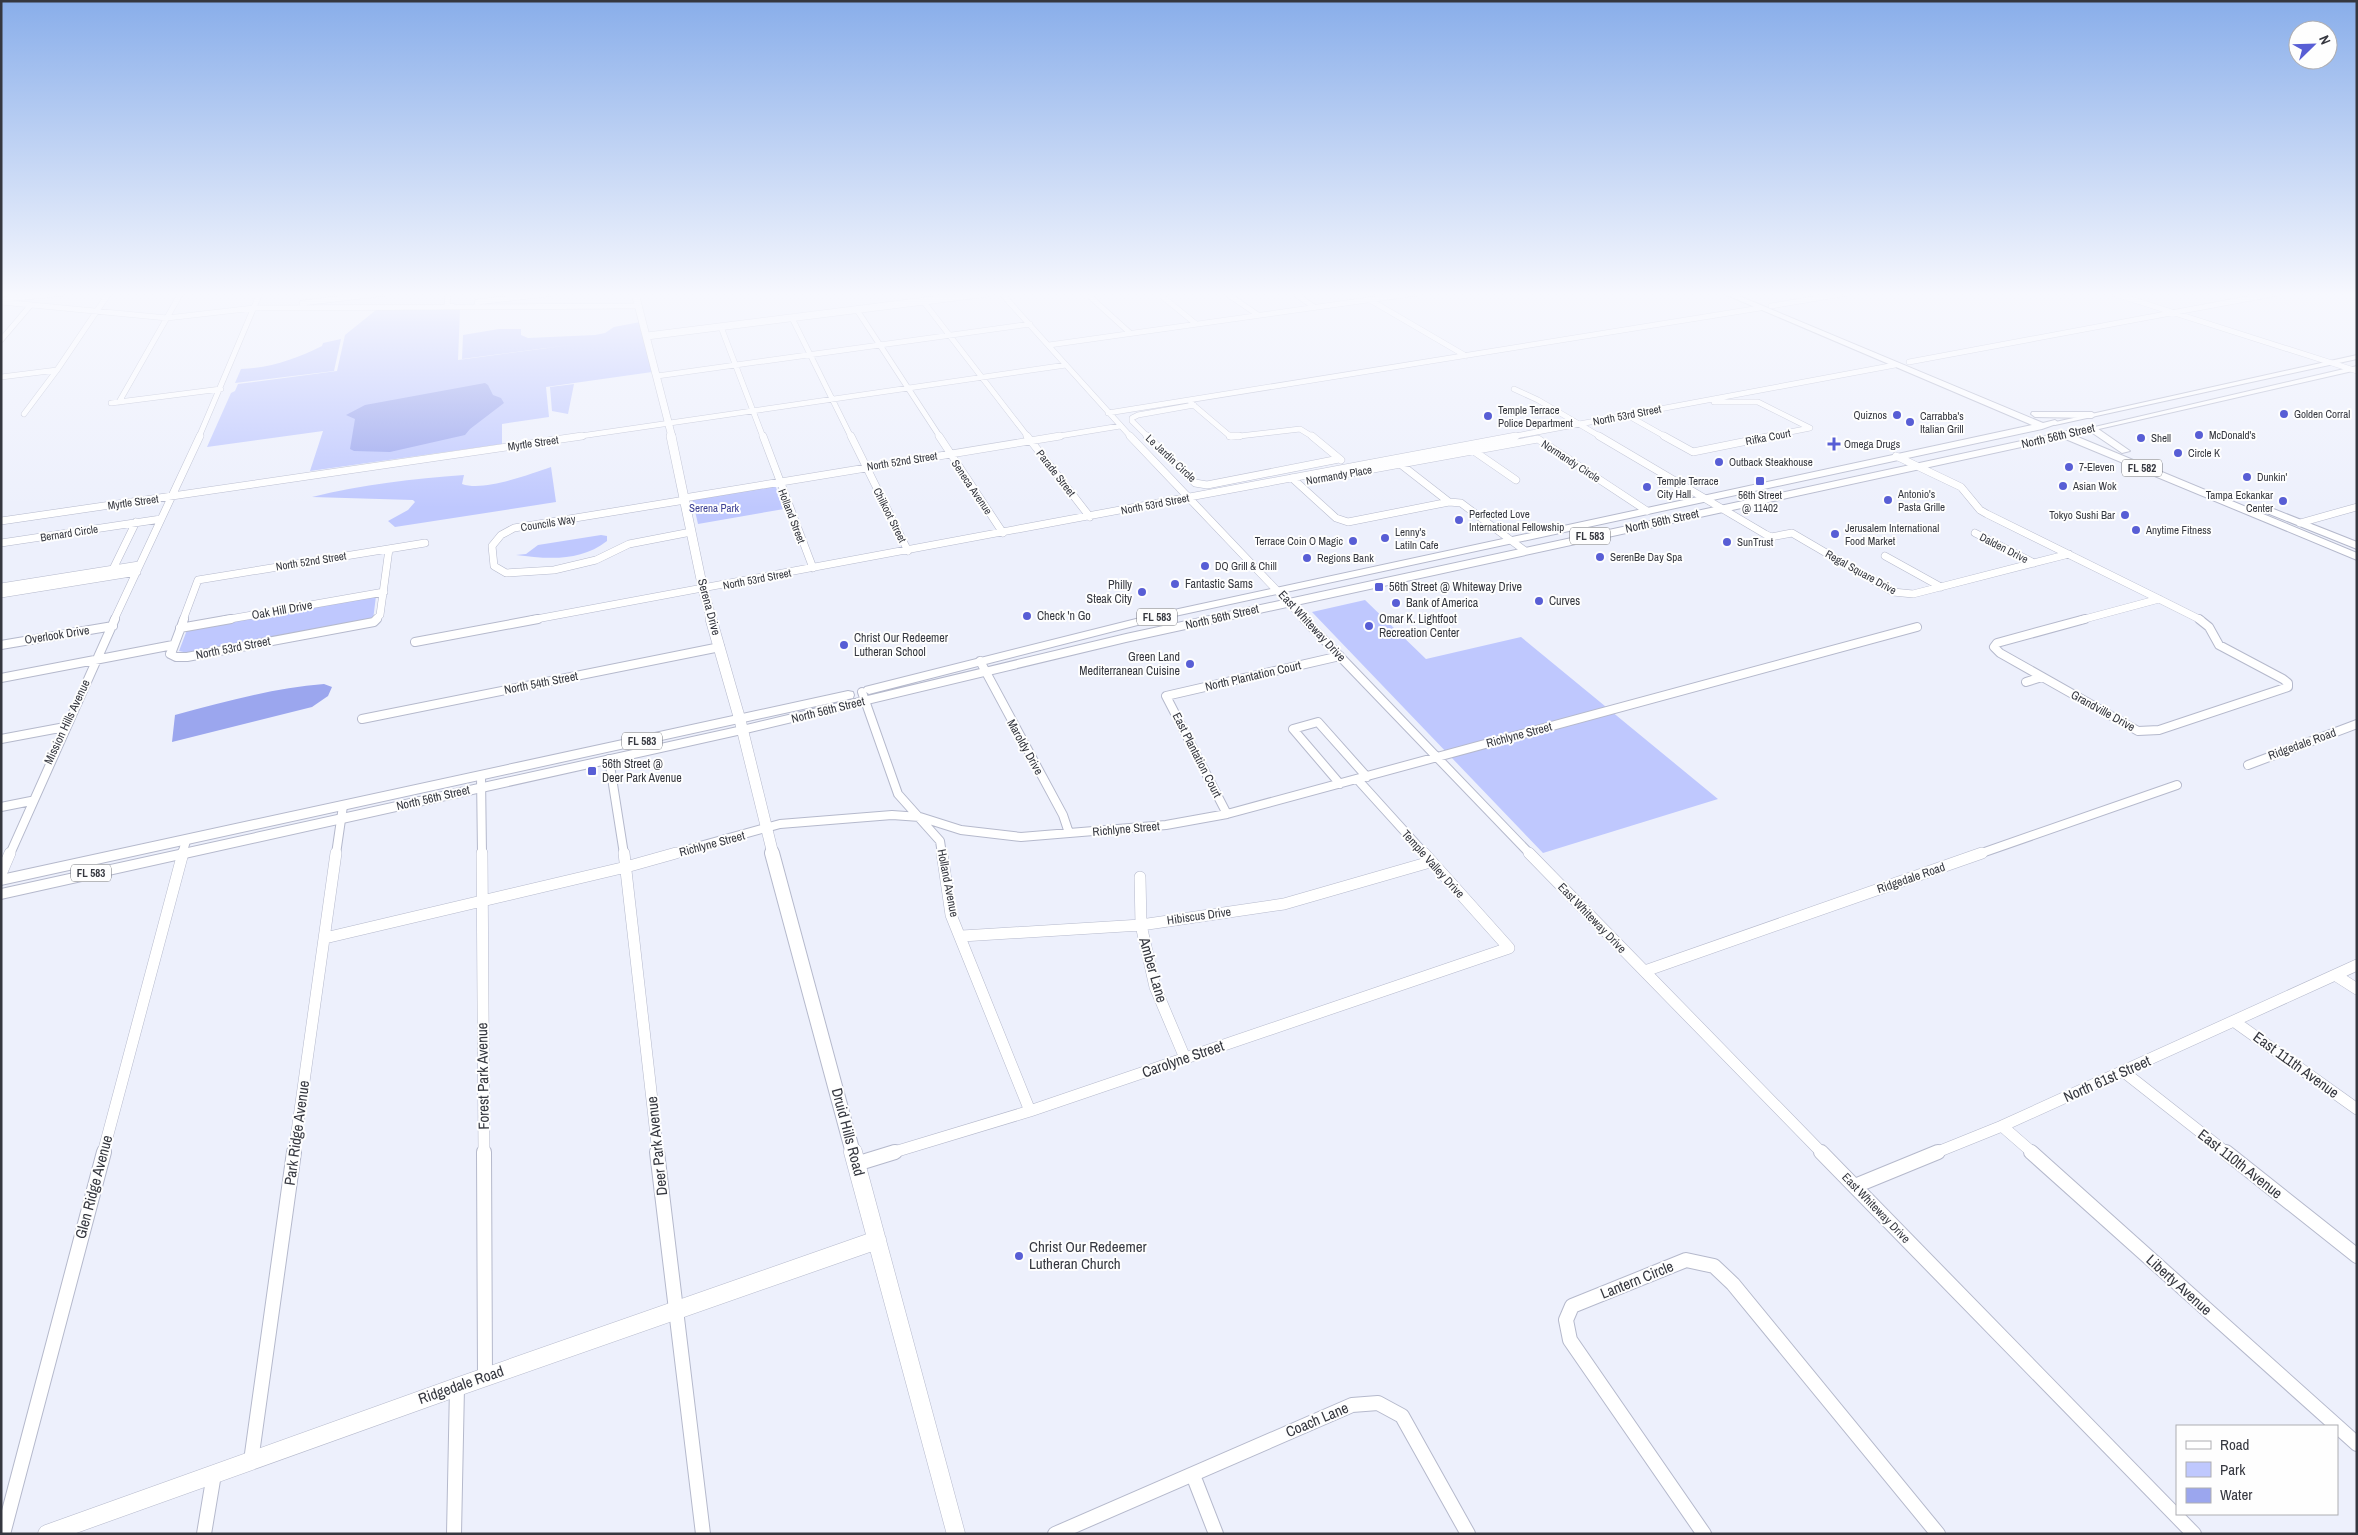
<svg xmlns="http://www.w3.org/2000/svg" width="2358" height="1535" viewBox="0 0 2358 1535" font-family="'Archivo Narrow',sans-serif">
  <rect width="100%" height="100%" fill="#edf0fc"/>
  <path fill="#bfc8fe" d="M 376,310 L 460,310 L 458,360 L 578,344 L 462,359 L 463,335 L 499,329 L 521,329 L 521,335 L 528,338 L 595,335 L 605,333 L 614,327 L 640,322 L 652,372 L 546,387 L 549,417 L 502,424 L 502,444 L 310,471 L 323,431 L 207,447 L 231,393 L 235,391 L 238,384 L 337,371 L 345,335 Z
    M 341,339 L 334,371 L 235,383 L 241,369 C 270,368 296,359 322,346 L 323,343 Z
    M 574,384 L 568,414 L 552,411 L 550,387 Z
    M 551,467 L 556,502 L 395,527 L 388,521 L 408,510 L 415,502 L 413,500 L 312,497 C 363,484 413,479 464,475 L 462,484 C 484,492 530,474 551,467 Z
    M 775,485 L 784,509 L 698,524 L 692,498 Z
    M 601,535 L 607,536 L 607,541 C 580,562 548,559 516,555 L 526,554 L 538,545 Z
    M 376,596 L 373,620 L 188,653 L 179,651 L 187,630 Z
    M 1365,600 L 1426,659 L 1521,637 L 1718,799 L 1543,853 L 1312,612 Z"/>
  <path fill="#9ba6ee" d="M 485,383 L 488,385 L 493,395 L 501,398 L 504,403 L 470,429 L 465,435 L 390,452 L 354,451 L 350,449 L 355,419 L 346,415 L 365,405 Z
    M 324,684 L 332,687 L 328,696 L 312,707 L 172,742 L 175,715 C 224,702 273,688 324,684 Z"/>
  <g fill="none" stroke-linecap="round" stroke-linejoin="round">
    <g stroke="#b5b9cc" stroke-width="6">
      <path id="minor-far4" d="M 448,293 L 447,307 L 452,306
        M 1001,293 L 1131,437
        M 1086,293 L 1130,333
        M 1158,293 L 1196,324
        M 1226,293 L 1258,315
        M 1294,293 L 1314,307
        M 2112,293 L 2357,371
        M 6,299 L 65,293
        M 1370,300 L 1466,356
        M 923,301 L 1028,437
        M 1,302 L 167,318 L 254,308 L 639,306
        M 477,302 L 554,293
        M 302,303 L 387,293
        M 1771,306 L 1848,293
        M 857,310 L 940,437
        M 792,318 L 851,437
        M 721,327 L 763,437
        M 1,340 L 30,306
        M 1049,345 L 1417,293
        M 1909,362 L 2278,293
        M 657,376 L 1030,324
        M 1,377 L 57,370
        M 1514,389 L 1538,400 L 1601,437
        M 119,402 L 181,293
        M 1714,402 L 1758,402 L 1810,428 L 1765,437
        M 111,403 L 221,389
        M 1191,403 L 1231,437 L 1300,429 L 1313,437
        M 1108,413 L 1760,308
        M 24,414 L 57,370 L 109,293
        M 1627,415 L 1666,437
        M 199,437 L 260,293
        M 574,437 L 1066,365
        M 1053,437 L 1120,426
        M 1148,437 L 1132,421 L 1132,418 L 1138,415 L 1194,405
        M 1510,437 L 1895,365"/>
    </g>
    <g stroke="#b5b9cc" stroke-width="8">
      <path id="minor-far3" d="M 763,436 L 813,568
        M 851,436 L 908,551
        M 939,436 L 1003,533
        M 1027,436 L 1090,517
        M 1130,436 L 1305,620
        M 1147,436 L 1195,483 L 1207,485 L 1339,459
        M 1230,436 L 1239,436
        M 1312,436 L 1341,460
        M 1599,436 L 1765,534 L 1771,537 L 1792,533 L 1893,592 L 1913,594 L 2069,554
        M 1664,436 L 1693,452 L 1772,436
        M 1471,449 L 1516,480
        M 1896,456 L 1961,487 L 1980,510 L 1987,514 L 2159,599
        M 1399,463 L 1449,502 L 1461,503 L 1524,550
        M 1292,478 L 1336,518 L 1348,522 L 1449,502
        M 1324,478 L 1538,439 L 1647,511
        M 684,498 L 1060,436
        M 685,500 L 514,528 L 501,535 L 492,546 L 494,566 L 506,573 L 554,570 L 596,560 L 629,544 L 691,532
        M 1,521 L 582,436
        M 2300,523 L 2357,507
        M 1975,533 L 2034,563
        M 1,543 L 161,519
        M 1885,556 L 1941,587
        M 113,569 L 136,522
        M 1,587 L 139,565
        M 1,594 L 137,572
        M 2159,599 L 2201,620
        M 114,620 L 200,436
        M 183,620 L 198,580 L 425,543
        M 224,620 L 384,592
        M 375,620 L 380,615 L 389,549
        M 531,620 L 1516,436
        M 2081,620 L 2159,599"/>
    </g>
    <g stroke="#b5b9cc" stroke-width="10">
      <path id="minor-far2" d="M 1304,619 L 1530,854
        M 2085,619 L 1997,643 L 1994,647 L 2000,653 L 2138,731 L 2159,730 L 2288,687 L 2288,683 L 2283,679 L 2219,645 L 2209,627 L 2199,619
        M 180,628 L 231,619
        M 415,642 L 538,619
        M 1,645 L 113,626
        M 172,651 L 184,619
        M 172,651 L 170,654 L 176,657 L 187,657 L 374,622 L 377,619
        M 980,661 L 1063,815 L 1069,833
        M 1,678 L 173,645
        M 2026,682 L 2042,677
        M 862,692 L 898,794 L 940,841 L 942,854
        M 362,719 L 720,647
        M 1,739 L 65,727
        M 609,759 L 624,854
        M 2248,765 L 2357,724
        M 481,776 L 482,854
        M 1358,780 L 1425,854
        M 1340,784 L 1293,729 L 1318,722 L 1367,777
        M 1,807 L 31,801
        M 1227,814 L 1166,696 L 1340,656
        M 10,854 L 115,619
        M 182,854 L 186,841
        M 336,854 L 343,806
        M 671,854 L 780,824 L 892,815 L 920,817 L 961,830 L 1021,837 L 1166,825 L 1227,814 L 1917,627
        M 1979,854 L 2177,785"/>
    </g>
    <g stroke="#b5b9cc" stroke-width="12">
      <path id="minor-far1" d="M 482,853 L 484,1153
        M 624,853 L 658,1153
        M 942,853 L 951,915 L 1030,1111
        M 1529,853 L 1822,1153
        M 1,874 L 10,853
        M 1140,877 L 1141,925 L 1155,987 L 1185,1058
        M 962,936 L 1141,925 L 1284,904 L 1430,862
        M 325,938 L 626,867 L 676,853
        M 1645,971 L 1982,853
        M 2335,975 L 2357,989
        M 2235,1022 L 2357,1109
        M 2124,1072 L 2227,1153
        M 2002,1126 L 2033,1153
        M 103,1153 L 183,853
        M 294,1153 L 336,853
        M 891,1153 L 1030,1111 L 1509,948 L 1424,853
        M 1935,1153 L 2002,1126 L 2357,965"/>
    </g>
    <g stroke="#b5b9cc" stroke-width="16">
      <path id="minor" d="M 484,1152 L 485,1377
        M 657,1152 L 703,1534
        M 1821,1152 L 2194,1534
        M 2031,1152 L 2357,1444
        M 2226,1152 L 2357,1256
        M 856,1164 L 895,1152
        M 1855,1186 L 1938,1152
        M 251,1461 L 294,1152
        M 1193,1475 L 1216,1534
        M 3,1534 L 104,1152
        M 204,1534 L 214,1474
        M 454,1534 L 457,1387
        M 1055,1534 L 1352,1405 L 1378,1403 L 1402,1416 L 1468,1534
        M 1704,1534 L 1570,1340 L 1566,1320 L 1572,1306 L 1686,1260 L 1714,1266 L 1733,1284 L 1938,1534"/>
    </g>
    <g stroke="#b5b9cc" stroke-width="8">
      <path id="tertiary-far4" d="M 635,293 L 672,437
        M 647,336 L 988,293"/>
    </g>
    <g stroke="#b5b9cc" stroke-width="10">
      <path id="tertiary-far3" d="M 671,436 L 703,589 L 712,620"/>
    </g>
    <g stroke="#b5b9cc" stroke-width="12">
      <path id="tertiary-far2" d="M 711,619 L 740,720 L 773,854"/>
    </g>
    <g stroke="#b5b9cc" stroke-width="16">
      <path id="tertiary-far1" d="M 772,853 L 853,1153"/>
    </g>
    <g stroke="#b5b9cc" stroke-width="19">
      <path id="tertiary" d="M 853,1152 L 956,1534
        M 47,1534 L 457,1387 L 877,1240"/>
    </g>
    <g stroke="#b5b9cc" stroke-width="2">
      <path id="secondary" d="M 2357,355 L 2357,359 L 2055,425 L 2051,423 Z
        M 2357,366 L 2357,370 L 2077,434 L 2073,432 Z"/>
    </g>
    <g stroke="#b5b9cc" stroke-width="2">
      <path id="primary" d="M 1722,293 L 1732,293 L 2043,423 L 2055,420 L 2059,423 L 2042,429 L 1161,619 L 869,694 L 863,690 L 865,687 L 1160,613 L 2032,425 Z
        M 2032,412 L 2092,412 L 2096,415 L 2092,418 L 2035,417 L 2031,414 Z
        M 2088,426 L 2094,426 L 2130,451 L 2122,453 L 2088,430 Z
        M 2077,429 L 2082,432 L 2073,435 L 2357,553 L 2357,560 L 2063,438 L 1126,642 L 742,734 L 1,899 L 1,889 L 742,726 L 1126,634 Z
        M 2266,506 L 2357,542 L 2357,549 L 2262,511 L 2261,509 Z
        M 848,691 L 853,692 L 854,695 L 853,698 L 1,885 L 1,875 Z"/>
    </g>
    <use href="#minor-far4" stroke="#fff" stroke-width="5"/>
    <use href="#minor-far3" stroke="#fff" stroke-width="7"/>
    <use href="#minor-far2" stroke="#fff" stroke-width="8"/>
    <use href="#minor-far1" stroke="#fff" stroke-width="11"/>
    <use href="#minor" stroke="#fff" stroke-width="14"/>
    <use href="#tertiary-far4" stroke="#fff" stroke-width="7"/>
    <use href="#tertiary-far3" stroke="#fff" stroke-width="9"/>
    <use href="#tertiary-far2" stroke="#fff" stroke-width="11"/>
    <use href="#tertiary-far1" stroke="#fff" stroke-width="14"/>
    <use href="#tertiary" stroke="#fff" stroke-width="18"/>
    <use href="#secondary" fill="#fff" fill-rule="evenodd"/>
    <use href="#primary" fill="#fff" fill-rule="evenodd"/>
  </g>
  <linearGradient id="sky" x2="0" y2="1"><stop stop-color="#89aeea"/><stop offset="0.58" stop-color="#f7f8fe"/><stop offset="1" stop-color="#f7f8fe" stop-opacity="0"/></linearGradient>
  <rect width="2358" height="508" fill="url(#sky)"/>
  <g fill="#585ed5" stroke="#fefefe" stroke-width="2">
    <circle cx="2284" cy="414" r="5"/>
    <circle cx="1897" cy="415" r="5"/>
    <circle cx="1488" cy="416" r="5"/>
    <circle cx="1910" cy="422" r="5"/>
    <circle cx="2199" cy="435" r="5"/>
    <circle cx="2141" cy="438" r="5"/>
    <path d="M1831.5 436.5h5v5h5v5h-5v5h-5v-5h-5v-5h5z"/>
    <circle cx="2178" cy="453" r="5"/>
    <circle cx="1719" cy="462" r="5"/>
    <circle cx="2069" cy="467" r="5"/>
    <circle cx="2247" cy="477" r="5"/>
    <rect x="1755" y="476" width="10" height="10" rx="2.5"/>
    <circle cx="2063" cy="486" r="5"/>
    <circle cx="1647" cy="487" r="5"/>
    <circle cx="1888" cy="500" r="5"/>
    <circle cx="2283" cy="501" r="5"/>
    <circle cx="2125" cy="515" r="5"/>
    <circle cx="1459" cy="520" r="5"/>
    <circle cx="2136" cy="530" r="5"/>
    <circle cx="1835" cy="534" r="5"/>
    <circle cx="1385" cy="538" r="5"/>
    <circle cx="1353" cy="541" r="5"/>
    <circle cx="1727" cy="542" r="5"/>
    <circle cx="1600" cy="557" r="5"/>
    <circle cx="1307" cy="558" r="5"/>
    <circle cx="1205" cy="566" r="5"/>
    <circle cx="1175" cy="584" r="5"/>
    <rect x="1374" y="582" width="10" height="10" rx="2.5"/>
    <circle cx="1142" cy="592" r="5"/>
    <circle cx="1539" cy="601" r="5"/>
    <circle cx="1396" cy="603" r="5"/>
    <circle cx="1027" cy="616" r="5"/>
    <circle cx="1369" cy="626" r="5"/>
    <circle cx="844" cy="645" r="5"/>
    <circle cx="1190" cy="664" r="5"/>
    <rect x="587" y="766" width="10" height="10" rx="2.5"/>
    <circle cx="1019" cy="1256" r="5"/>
  </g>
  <g text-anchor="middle" stroke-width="4" stroke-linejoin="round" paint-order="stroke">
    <g font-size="11" fill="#35373f" stroke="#fefefe" text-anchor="start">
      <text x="1498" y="414">Temple Terrace<tspan x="1498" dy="13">Police Department</tspan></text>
      <text x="2294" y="418">Golden Corral</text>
      <text x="1887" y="419" text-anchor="end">Quiznos</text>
      <text x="1920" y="420">Carrabba's<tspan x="1920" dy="13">Italian Grill</tspan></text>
      <text x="2209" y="439">McDonald's</text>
      <text x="2151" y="442">Shell</text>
      <text x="1844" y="448">Omega Drugs</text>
      <text x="2188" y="457">Circle K</text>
      <text x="1729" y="466">Outback Steakhouse</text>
      <text x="2079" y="471">7-Eleven</text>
      <text x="2257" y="481">Dunkin'</text>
      <text x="1657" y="485">Temple Terrace<tspan x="1657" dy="13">City Hall</tspan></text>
      <text x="2073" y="490">Asian Wok</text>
      <text x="1898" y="498">Antonio's<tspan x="1898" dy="13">Pasta Grille</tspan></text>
      <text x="1760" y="499" text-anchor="middle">56th Street<tspan x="1760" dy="13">@ 11402</tspan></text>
      <text x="2273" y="499" text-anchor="end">Tampa Eckankar<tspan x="2273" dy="13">Center</tspan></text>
      <text x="1469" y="518">Perfected Love<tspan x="1469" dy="13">International Fellowship</tspan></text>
      <text x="2115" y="519" text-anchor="end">Tokyo Sushi Bar</text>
      <text x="1845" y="532">Jerusalem International<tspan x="1845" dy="13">Food Market</tspan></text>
      <text x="2146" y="534">Anytime Fitness</text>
      <text x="1395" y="536">Lenny's<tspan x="1395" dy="13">Latiln Cafe</tspan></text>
      <text x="1343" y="545" text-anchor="end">Terrace Coin O Magic</text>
      <text x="1737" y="546">SunTrust</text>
      <text x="1610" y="561">SerenBe Day Spa</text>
      <text x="1317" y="562">Regions Bank</text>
      <text x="1215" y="570">DQ Grill &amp; Chill</text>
    </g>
    <g font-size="11" fill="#35373f" stroke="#fefefe">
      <text transform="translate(1627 415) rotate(-11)" y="4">North 53rd Street</text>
      <text transform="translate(1768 437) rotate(-11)" y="4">Rifka Court</text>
      <text transform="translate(533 443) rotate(-8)" y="4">Myrtle Street</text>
      <text transform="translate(1171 458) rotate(43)" y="4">Le Jardin Circle</text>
      <text transform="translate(902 461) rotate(-9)" y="4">North 52nd Street</text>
      <text transform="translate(1571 461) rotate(33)" y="4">Normandy Circle</text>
      <text transform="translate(1056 473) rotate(52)" y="4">Parade Street</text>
      <text transform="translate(1339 475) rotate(-10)" y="4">Normandy Place</text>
      <text transform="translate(972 487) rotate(56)" y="4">Seneca Avenue</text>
      <text transform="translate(133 502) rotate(-8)" y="4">Myrtle Street</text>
      <text transform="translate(1155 504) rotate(-11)" y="4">North 53rd Street</text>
      <text transform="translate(890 515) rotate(63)" y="4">Chilkoot Street</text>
      <text transform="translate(792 516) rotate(69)" y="4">Holland Street</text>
      <text transform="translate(548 523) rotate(-9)" y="4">Councils Way</text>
      <text transform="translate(69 533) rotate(-9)" y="4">Bernard Circle</text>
      <text transform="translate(2004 548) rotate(27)" y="4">Dalden Drive</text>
      <text transform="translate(311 561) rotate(-9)" y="4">North 52nd Street</text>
      <text transform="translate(1861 572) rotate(29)" y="4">Regal Square Drive</text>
      <text transform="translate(757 579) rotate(-11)" y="4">North 53rd Street</text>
    </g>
    <g fill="#fefefe" stroke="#717378" stroke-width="1">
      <rect x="2122" y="459.5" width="40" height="17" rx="4"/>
      <rect x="1570" y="527.5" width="40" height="17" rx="4"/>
      <rect x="1137" y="608.5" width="40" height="17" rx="4"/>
      <rect x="622" y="732.5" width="40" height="17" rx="4"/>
      <rect x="71" y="864.5" width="40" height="17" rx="4"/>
    </g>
    <g font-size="11" font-weight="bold" fill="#35373f">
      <text x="2142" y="472">FL 582</text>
      <text x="1590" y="540">FL 583</text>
      <text x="1157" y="621">FL 583</text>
      <text x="642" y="745">FL 583</text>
      <text x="91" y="877">FL 583</text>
    </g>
    <g font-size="11" fill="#3d4194" stroke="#fefefe">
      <text x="714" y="512">Serena Park</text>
    </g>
    <g font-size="12" fill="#35373f" stroke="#fefefe">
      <text transform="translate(2058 436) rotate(-13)" y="4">North 56th Street</text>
      <text transform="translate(1662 521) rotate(-12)" y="4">North 56th Street</text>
      <text transform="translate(709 607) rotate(75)" y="4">Serena Drive</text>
      <text transform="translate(282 610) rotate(-10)" y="4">Oak Hill Drive</text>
      <text transform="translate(1222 617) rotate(-13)" y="4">North 56th Street</text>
      <text transform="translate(1312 626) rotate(47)" y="4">East Whiteway Drive</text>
      <text transform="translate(57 635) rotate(-9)" y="4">Overlook Drive</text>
      <text transform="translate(233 648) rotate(-11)" y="4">North 53rd Street</text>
      <text transform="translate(1253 676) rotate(-13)" y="4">North Plantation Court</text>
      <text transform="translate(541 683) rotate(-11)" y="4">North 54th Street</text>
      <text transform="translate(828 710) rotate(-14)" y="4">North 56th Street</text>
      <text transform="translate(2103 711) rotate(29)" y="4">Grandville Drive</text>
      <text transform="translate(67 722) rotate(-65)" y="4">Mission Hills Avenue</text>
      <text transform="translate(1519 735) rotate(-15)" y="4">Richlyne Street</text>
      <text transform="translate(2302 744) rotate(-20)" y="4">Ridgedale Road</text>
      <text transform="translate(1025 747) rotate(61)" y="4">Maroldy Drive</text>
      <text transform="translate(1197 755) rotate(63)" y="4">East Plantation Court</text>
      <text transform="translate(433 798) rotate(-13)" y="4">North 56th Street</text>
      <text transform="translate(1126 829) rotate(-5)" y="4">Richlyne Street</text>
      <text transform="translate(712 844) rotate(-15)" y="4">Richlyne Street</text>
      <text transform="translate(1433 864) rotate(48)" y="4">Temple Valley Drive</text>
      <text transform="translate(1911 878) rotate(-19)" y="4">Ridgedale Road</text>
      <text transform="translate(948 883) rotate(79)" y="4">Holland Avenue</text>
      <text transform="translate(1199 916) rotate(-8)" y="4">Hibiscus Drive</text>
      <text transform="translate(1592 918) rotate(46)" y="4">East Whiteway Drive</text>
      <text transform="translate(1876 1208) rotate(46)" y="4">East Whiteway Drive</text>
    </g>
    <g font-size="12" fill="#35373f" stroke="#fefefe" text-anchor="start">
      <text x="1185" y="588">Fantastic Sams</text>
      <text x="1132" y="589" text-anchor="end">Philly<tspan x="1132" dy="14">Steak City</tspan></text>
      <text x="1389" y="591">56th Street @ Whiteway Drive</text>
      <text x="1549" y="605">Curves</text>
      <text x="1406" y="607">Bank of America</text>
      <text x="1037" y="620">Check 'n Go</text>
      <text x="1379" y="623">Omar K. Lightfoot<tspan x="1379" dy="14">Recreation Center</tspan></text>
      <text x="854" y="642">Christ Our Redeemer<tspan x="854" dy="14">Lutheran School</tspan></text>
      <text x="1180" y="661" text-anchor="end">Green Land<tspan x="1180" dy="14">Mediterranean Cuisine</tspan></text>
      <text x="602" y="768">56th Street @<tspan x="602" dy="14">Deer Park Avenue</tspan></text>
    </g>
    <g font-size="15" fill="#35373f" stroke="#fefefe">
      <text transform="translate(1153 970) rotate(74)" y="5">Amber Lane</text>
      <text transform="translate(1183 1059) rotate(-19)" y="5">Carolyne Street</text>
      <text transform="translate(2296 1065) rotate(36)" y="5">East 111th Avenue</text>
      <text transform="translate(483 1076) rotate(-91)" y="5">Forest Park Avenue</text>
      <text transform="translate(2107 1079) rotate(-24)" y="5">North 61st Street</text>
      <text transform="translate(848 1132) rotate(75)" y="5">Druid Hills Road</text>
      <text transform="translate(297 1133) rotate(-82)" y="5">Park Ridge Avenue</text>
      <text transform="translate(657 1146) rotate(-96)" y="5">Deer Park Avenue</text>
      <text transform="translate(2240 1164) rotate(38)" y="5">East 110th Avenue</text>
      <text transform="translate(94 1187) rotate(-75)" y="5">Glen Ridge Avenue</text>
      <text transform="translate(1637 1280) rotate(-22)" y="5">Lantern Circle</text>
      <text transform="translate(2179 1285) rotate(42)" y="5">Liberty Avenue</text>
      <text transform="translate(461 1385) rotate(-19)" y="5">Ridgedale Road</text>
      <text transform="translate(1317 1420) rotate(-23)" y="5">Coach Lane</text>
    </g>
    <g font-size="15" fill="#35373f" stroke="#fefefe" text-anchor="start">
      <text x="1029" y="1252">Christ Our Redeemer<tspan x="1029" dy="17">Lutheran Church</tspan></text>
    </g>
  </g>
  <rect width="2358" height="1535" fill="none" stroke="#35373f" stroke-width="5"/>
  <rect x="2176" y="1425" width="162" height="90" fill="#fefefe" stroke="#aeaeb2"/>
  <rect x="2186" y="1441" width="25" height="8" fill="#ffffff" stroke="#aeaeb2"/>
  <text x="2220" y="1450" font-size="15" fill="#35373f">Road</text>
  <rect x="2186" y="1462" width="25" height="15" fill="#bfc8fe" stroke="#aeaeb2"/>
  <text x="2220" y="1475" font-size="15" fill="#35373f">Park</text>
  <rect x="2186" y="1488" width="25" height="15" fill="#9ba6ee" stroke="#aeaeb2"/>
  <text x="2220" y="1500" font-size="15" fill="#35373f">Water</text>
  <g transform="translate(2313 45) rotate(67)"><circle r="24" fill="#fefefe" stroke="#aeaeb2"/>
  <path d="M0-4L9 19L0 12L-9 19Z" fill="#585ed5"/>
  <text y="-8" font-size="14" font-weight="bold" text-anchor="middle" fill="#35373f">N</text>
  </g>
</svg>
